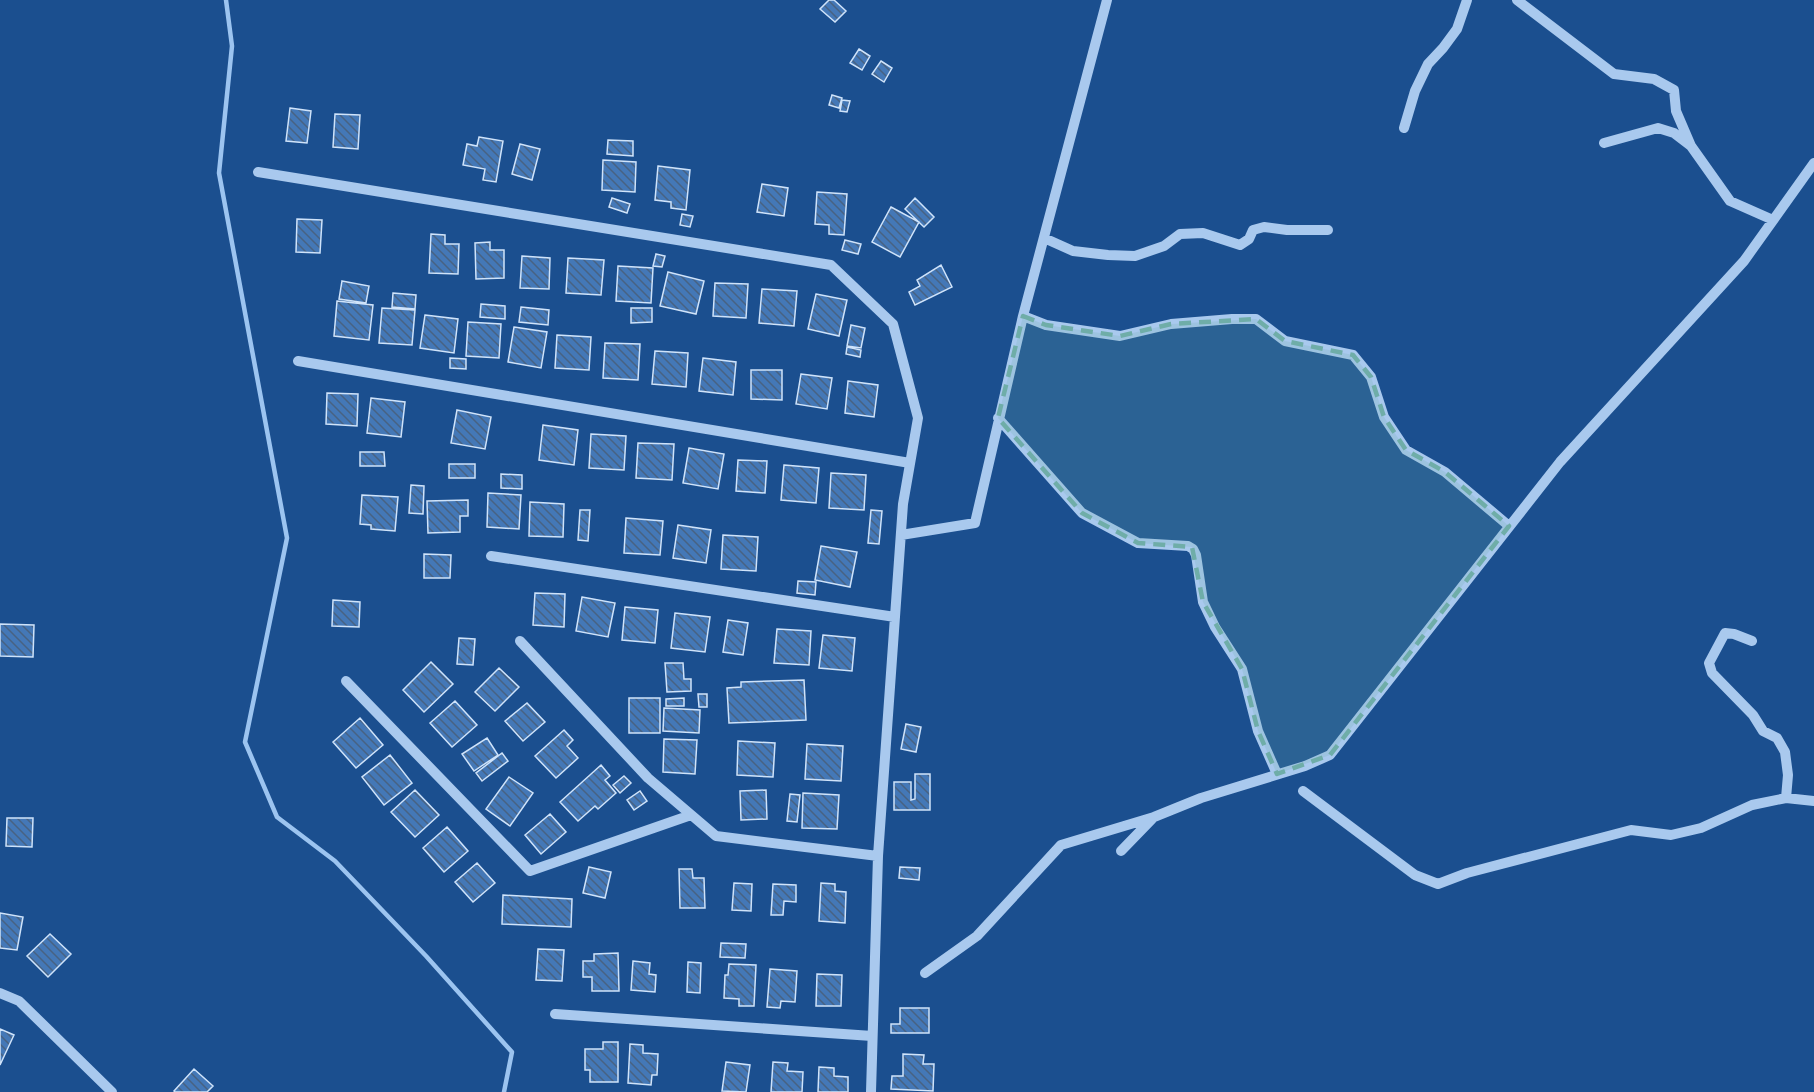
<svg xmlns="http://www.w3.org/2000/svg" width="1814" height="1092" viewBox="0 0 1814 1092" font-family="Manrope,sans-serif">
  <defs>
    <pattern id="building-back-hatch" width="6" height="6" patternUnits="userSpaceOnUse" patternTransform="scale(1.5)"><rect width="6" height="6" fill="#4478b7"/><path d="M-1 5l2 2M0 0l6 6M5-1l2 2" fill="none" stroke="#486282"/></pattern>
  </defs>
  <rect width="100%" height="100%" fill="#1b4f8f"/>
  <g fill="none" stroke-linecap="round" stroke-linejoin="round">
    <path stroke="#9cc4f0" stroke-width="4.5" d="M 226,0 L 232,46 L 219,173 L 287,538 L 245,742 L 277,817 L 335,861 L 426,956 L 512,1052 L 504,1092"/>
  </g>
  <path fill="url(#building-back-hatch)" stroke="#cfe3fa" stroke-width="1.5" d="M 829,0 L 834,0 L 846,11 L 835,22 L 820,9 Z
    M 859,49 L 870,56 L 862,70 L 850,63 Z
    M 881,61 L 892,68 L 884,82 L 872,74 Z
    M 832,95 L 842,98 L 839,108 L 829,105 Z
    M 842,100 L 850,101 L 847,112 L 840,111 Z
    M 290,108 L 311,111 L 307,143 L 286,141 Z
    M 335,114 L 360,115 L 358,149 L 333,147 Z
    M 479,137 L 503,141 L 496,182 L 483,180 L 485,169 L 463,165 L 467,144 L 477,146 Z
    M 608,140 L 633,141 L 633,156 L 607,154 Z
    M 520,144 L 540,149 L 532,180 L 512,174 Z
    M 603,160 L 636,162 L 635,192 L 602,190 Z
    M 658,166 L 690,170 L 686,210 L 671,208 L 671,202 L 655,200 Z
    M 762,184 L 788,188 L 784,216 L 757,212 Z
    M 817,192 L 847,194 L 844,235 L 829,234 L 829,225 L 815,224 Z
    M 612,198 L 630,204 L 627,213 L 609,207 Z
    M 915,198 L 934,217 L 924,227 L 905,209 Z
    M 891,207 L 919,222 L 900,257 L 872,242 Z
    M 682,214 L 693,216 L 690,227 L 680,225 Z
    M 297,219 L 322,220 L 320,253 L 296,252 Z
    M 431,234 L 445,235 L 445,244 L 459,244 L 458,274 L 429,273 Z
    M 845,240 L 861,244 L 858,254 L 842,250 Z
    M 490,242 L 490,250 L 504,250 L 504,278 L 476,279 L 475,243 Z
    M 656,254 L 665,256 L 662,267 L 653,266 Z
    M 522,256 L 550,258 L 549,289 L 520,288 Z
    M 568,258 L 604,260 L 601,295 L 566,293 Z
    M 941,265 L 952,287 L 915,305 L 909,292 L 920,286 L 917,280 Z
    M 618,266 L 653,268 L 651,303 L 616,301 Z
    M 668,272 L 704,281 L 696,314 L 660,306 Z
    M 342,281 L 369,286 L 366,303 L 339,299 Z
    M 715,283 L 748,284 L 746,318 L 713,316 Z
    M 762,289 L 797,291 L 794,326 L 759,323 Z
    M 393,293 L 416,295 L 415,309 L 392,307 Z
    M 816,294 L 847,300 L 839,336 L 808,329 Z
    M 337,301 L 373,305 L 369,340 L 334,336 Z
    M 481,304 L 505,306 L 505,319 L 480,317 Z
    M 521,307 L 549,310 L 548,325 L 519,322 Z
    M 382,308 L 415,310 L 412,345 L 379,343 Z
    M 631,308 L 652,308 L 652,322 L 631,323 Z
    M 425,315 L 458,319 L 454,353 L 420,348 Z
    M 468,322 L 501,324 L 499,358 L 466,356 Z
    M 851,325 L 865,328 L 861,348 L 847,346 Z
    M 514,327 L 547,332 L 541,368 L 508,362 Z
    M 557,335 L 591,337 L 589,370 L 555,368 Z
    M 605,343 L 640,344 L 638,380 L 603,378 Z
    M 847,347 L 861,350 L 860,357 L 846,354 Z
    M 655,351 L 688,353 L 686,387 L 652,384 Z
    M 450,358 L 466,359 L 466,369 L 450,368 Z
    M 703,358 L 736,362 L 733,395 L 699,391 Z
    M 751,370 L 782,370 L 782,400 L 751,399 Z
    M 801,374 L 832,378 L 827,409 L 796,404 Z
    M 848,381 L 878,385 L 874,417 L 845,413 Z
    M 327,393 L 358,394 L 357,426 L 326,424 Z
    M 371,398 L 405,402 L 401,437 L 367,433 Z
    M 457,410 L 491,417 L 485,449 L 451,443 Z
    M 543,425 L 578,430 L 574,465 L 539,460 Z
    M 591,434 L 626,436 L 624,470 L 589,468 Z
    M 638,443 L 674,444 L 672,480 L 636,478 Z
    M 689,448 L 724,454 L 718,489 L 683,483 Z
    M 360,452 L 384,452 L 385,466 L 360,466 Z
    M 738,460 L 767,461 L 765,493 L 736,491 Z
    M 449,464 L 475,464 L 475,478 L 449,478 Z
    M 784,465 L 819,468 L 816,503 L 781,500 Z
    M 831,473 L 866,475 L 864,510 L 829,508 Z
    M 501,474 L 522,475 L 522,489 L 501,488 Z
    M 411,485 L 424,486 L 423,514 L 409,513 Z
    M 488,493 L 521,495 L 519,529 L 487,527 Z
    M 362,495 L 398,497 L 395,531 L 371,529 L 371,525 L 360,524 Z
    M 468,500 L 468,516 L 460,516 L 460,532 L 428,533 L 427,501 Z
    M 530,502 L 564,504 L 563,537 L 529,536 Z
    M 580,510 L 590,510 L 588,541 L 578,540 Z
    M 871,510 L 882,511 L 879,544 L 868,543 Z
    M 626,518 L 663,521 L 660,555 L 624,553 Z
    M 678,525 L 711,530 L 706,563 L 673,558 Z
    M 723,535 L 758,537 L 756,571 L 721,569 Z
    M 821,546 L 857,552 L 850,587 L 815,580 Z
    M 424,554 L 451,555 L 450,578 L 424,578 Z
    M 798,581 L 816,582 L 815,595 L 797,593 Z
    M 535,593 L 565,594 L 564,627 L 533,625 Z
    M 582,597 L 615,603 L 608,637 L 576,631 Z
    M 333,600 L 360,602 L 359,627 L 332,626 Z
    M 625,607 L 658,610 L 655,643 L 622,640 Z
    M 675,613 L 710,617 L 705,652 L 671,648 Z
    M 728,620 L 748,623 L 743,655 L 723,652 Z
    M 0,624 L 34,625 L 33,657 L 0,656 Z
    M 777,629 L 811,631 L 809,665 L 774,663 Z
    M 823,635 L 855,638 L 852,671 L 819,668 Z
    M 459,638 L 475,639 L 473,665 L 457,664 Z
    M 431,662 L 453,684 L 424,712 L 403,690 Z
    M 665,663 L 683,663 L 684,679 L 691,679 L 691,691 L 667,692 Z
    M 499,668 L 519,687 L 495,711 L 475,692 Z
    M 804,680 L 806,720 L 729,723 L 727,688 L 741,687 L 741,682 Z
    M 698,694 L 707,694 L 707,707 L 699,707 Z
    M 629,698 L 660,698 L 660,733 L 629,733 Z
    M 684,698 L 684,706 L 666,706 L 666,699 Z
    M 455,701 L 477,725 L 452,747 L 430,723 Z
    M 527,703 L 545,722 L 523,741 L 505,721 Z
    M 664,708 L 700,710 L 699,733 L 663,731 Z
    M 360,718 L 383,745 L 356,768 L 333,742 Z
    M 906,724 L 921,727 L 916,752 L 901,749 Z
    M 564,730 L 573,740 L 567,746 L 578,758 L 556,778 L 535,756 Z
    M 487,738 L 498,755 L 474,771 L 462,754 Z
    M 664,739 L 697,740 L 695,774 L 663,772 Z
    M 738,741 L 775,743 L 773,777 L 737,775 Z
    M 807,744 L 843,746 L 841,781 L 805,779 Z
    M 502,753 L 508,761 L 482,781 L 476,773 Z
    M 390,755 L 412,783 L 384,805 L 362,777 Z
    M 601,765 L 610,776 L 605,780 L 616,793 L 598,809 L 595,806 L 578,821 L 560,802 Z
    M 915,774 L 930,774 L 930,810 L 894,810 L 894,782 L 911,782 L 911,800 L 915,799 Z
    M 624,776 L 631,783 L 620,793 L 613,785 Z
    M 509,777 L 533,793 L 510,826 L 486,809 Z
    M 415,790 L 439,815 L 415,837 L 391,812 Z
    M 766,790 L 767,819 L 741,820 L 740,791 Z
    M 640,791 L 647,801 L 634,810 L 627,800 Z
    M 803,793 L 839,795 L 837,829 L 802,828 Z
    M 790,794 L 800,795 L 797,822 L 787,821 Z
    M 550,814 L 566,832 L 541,854 L 525,835 Z
    M 7,818 L 33,818 L 32,847 L 6,846 Z
    M 447,827 L 468,851 L 444,872 L 423,848 Z
    M 477,863 L 495,883 L 473,902 L 455,882 Z
    M 589,867 L 611,872 L 605,898 L 583,893 Z
    M 900,867 L 920,868 L 919,880 L 899,878 Z
    M 679,869 L 692,869 L 693,878 L 704,878 L 705,908 L 680,908 Z
    M 734,883 L 752,884 L 751,911 L 732,910 Z
    M 821,883 L 835,884 L 835,891 L 846,892 L 845,923 L 819,921 Z
    M 773,884 L 796,885 L 796,902 L 784,901 L 783,915 L 771,915 Z
    M 503,895 L 572,899 L 571,927 L 502,924 Z
    M 0,913 L 23,917 L 17,950 L 0,948 Z
    M 50,934 L 71,954 L 48,977 L 27,956 Z
    M 721,943 L 746,944 L 745,958 L 720,957 Z
    M 538,949 L 564,950 L 562,981 L 536,980 Z
    M 618,953 L 619,991 L 592,991 L 592,977 L 583,977 L 583,961 L 594,961 L 594,954 Z
    M 633,961 L 650,963 L 649,974 L 656,975 L 655,992 L 631,990 Z
    M 688,962 L 701,963 L 700,993 L 687,992 Z
    M 729,964 L 756,965 L 754,1006 L 739,1006 L 739,999 L 724,998 L 725,975 L 728,975 Z
    M 770,969 L 797,971 L 795,1002 L 781,1001 L 780,1008 L 767,1007 Z
    M 817,974 L 842,975 L 841,1006 L 816,1006 Z
    M 900,1008 L 929,1008 L 929,1033 L 891,1033 L 891,1024 L 900,1024 Z
    M 0,1029 L 14,1035 L 0,1065 Z
    M 603,1042 L 618,1042 L 618,1082 L 590,1082 L 590,1070 L 585,1070 L 585,1049 L 603,1049 Z
    M 630,1044 L 643,1045 L 643,1053 L 658,1054 L 657,1075 L 652,1075 L 651,1085 L 628,1083 Z
    M 903,1054 L 924,1055 L 923,1064 L 934,1064 L 933,1091 L 891,1089 L 892,1076 L 903,1076 Z
    M 726,1062 L 750,1065 L 746,1092 L 722,1091 Z
    M 773,1062 L 788,1063 L 787,1071 L 803,1072 L 802,1092 L 771,1092 Z
    M 819,1067 L 834,1068 L 834,1076 L 848,1077 L 848,1092 L 818,1092 Z
    M 194,1069 L 213,1086 L 207,1092 L 175,1092 L 174,1091 Z"/>
  <g fill="none" stroke-linecap="round" stroke-linejoin="round">
    <path stroke="#a9c9ee" stroke-width="10" d="M 1517,0 L 1614,74 L 1654,79 L 1674,90 L 1676,111 L 1691,146 L 1730,201 L 1773,220
      M 1404,128 L 1415,91 L 1428,64 L 1443,48 L 1457,29 L 1467,0
      M 1604,143 L 1658,128 L 1674,133 L 1691,146
      M 258,172 L 831,265 L 893,324 L 918,418 L 903,504 L 878,856 L 871,1092
      M 1044,238 L 1073,251 L 1108,255 L 1135,256 L 1164,246 L 1180,234 L 1203,233 L 1240,245 L 1249,239 L 1253,230 L 1264,227 L 1287,230 L 1328,230
      M 1023,316 L 1046,325 L 1120,336 L 1171,324 L 1232,319 L 1256,319 L 1285,341 L 1353,355 L 1371,377 L 1384,417 L 1406,450 L 1445,472 L 1509,526
      M 298,361 L 910,463
      M 998,418 L 1082,513 L 1138,543 L 1188,546 L 1193,549 L 1196,555 L 1203,602 L 1215,627 L 1242,669 L 1258,731 L 1277,774
      M 901,535 L 975,523 L 1023,316 L 1107,0
      M 491,556 L 895,617
      M 520,641 L 648,778 L 716,836 L 878,856
      M 1752,641 L 1734,634 L 1725,633 L 1709,663 L 1712,673 L 1753,715 L 1763,731 L 1777,738 L 1785,752 L 1788,775 L 1786,798
      M 346,681 L 530,871 L 691,815
      M 1303,791 L 1415,875 L 1438,884 L 1467,873 L 1631,830 L 1671,835 L 1701,828 L 1752,805 L 1786,798 L 1814,801
      M 1121,851 L 1152,819
      M 925,973 L 977,936 L 1061,845 L 1154,817 L 1201,798 L 1305,766 L 1330,755 L 1560,462 L 1744,261 L 1814,163
      M 0,993 L 19,1001 L 112,1092
      M 555,1014 L 872,1036"/>
  </g>
  <path fill="#6fada8" fill-opacity="0.2" stroke="#6fada8" stroke-width="4.5" stroke-dasharray="12 8" stroke-linejoin="round" d="M 1023,316 L 1046,325 L 1120,336 L 1171,324 L 1256,319 L 1285,341 L 1353,355 L 1371,377 L 1384,417 L 1406,450 L 1445,472 L 1509,526 L 1330,755 L 1277,774 L 1258,731 L 1242,669 L 1203,602 L 1192,547 L 1138,543 L 1082,513 L 998,418 Z"/>
</svg>
